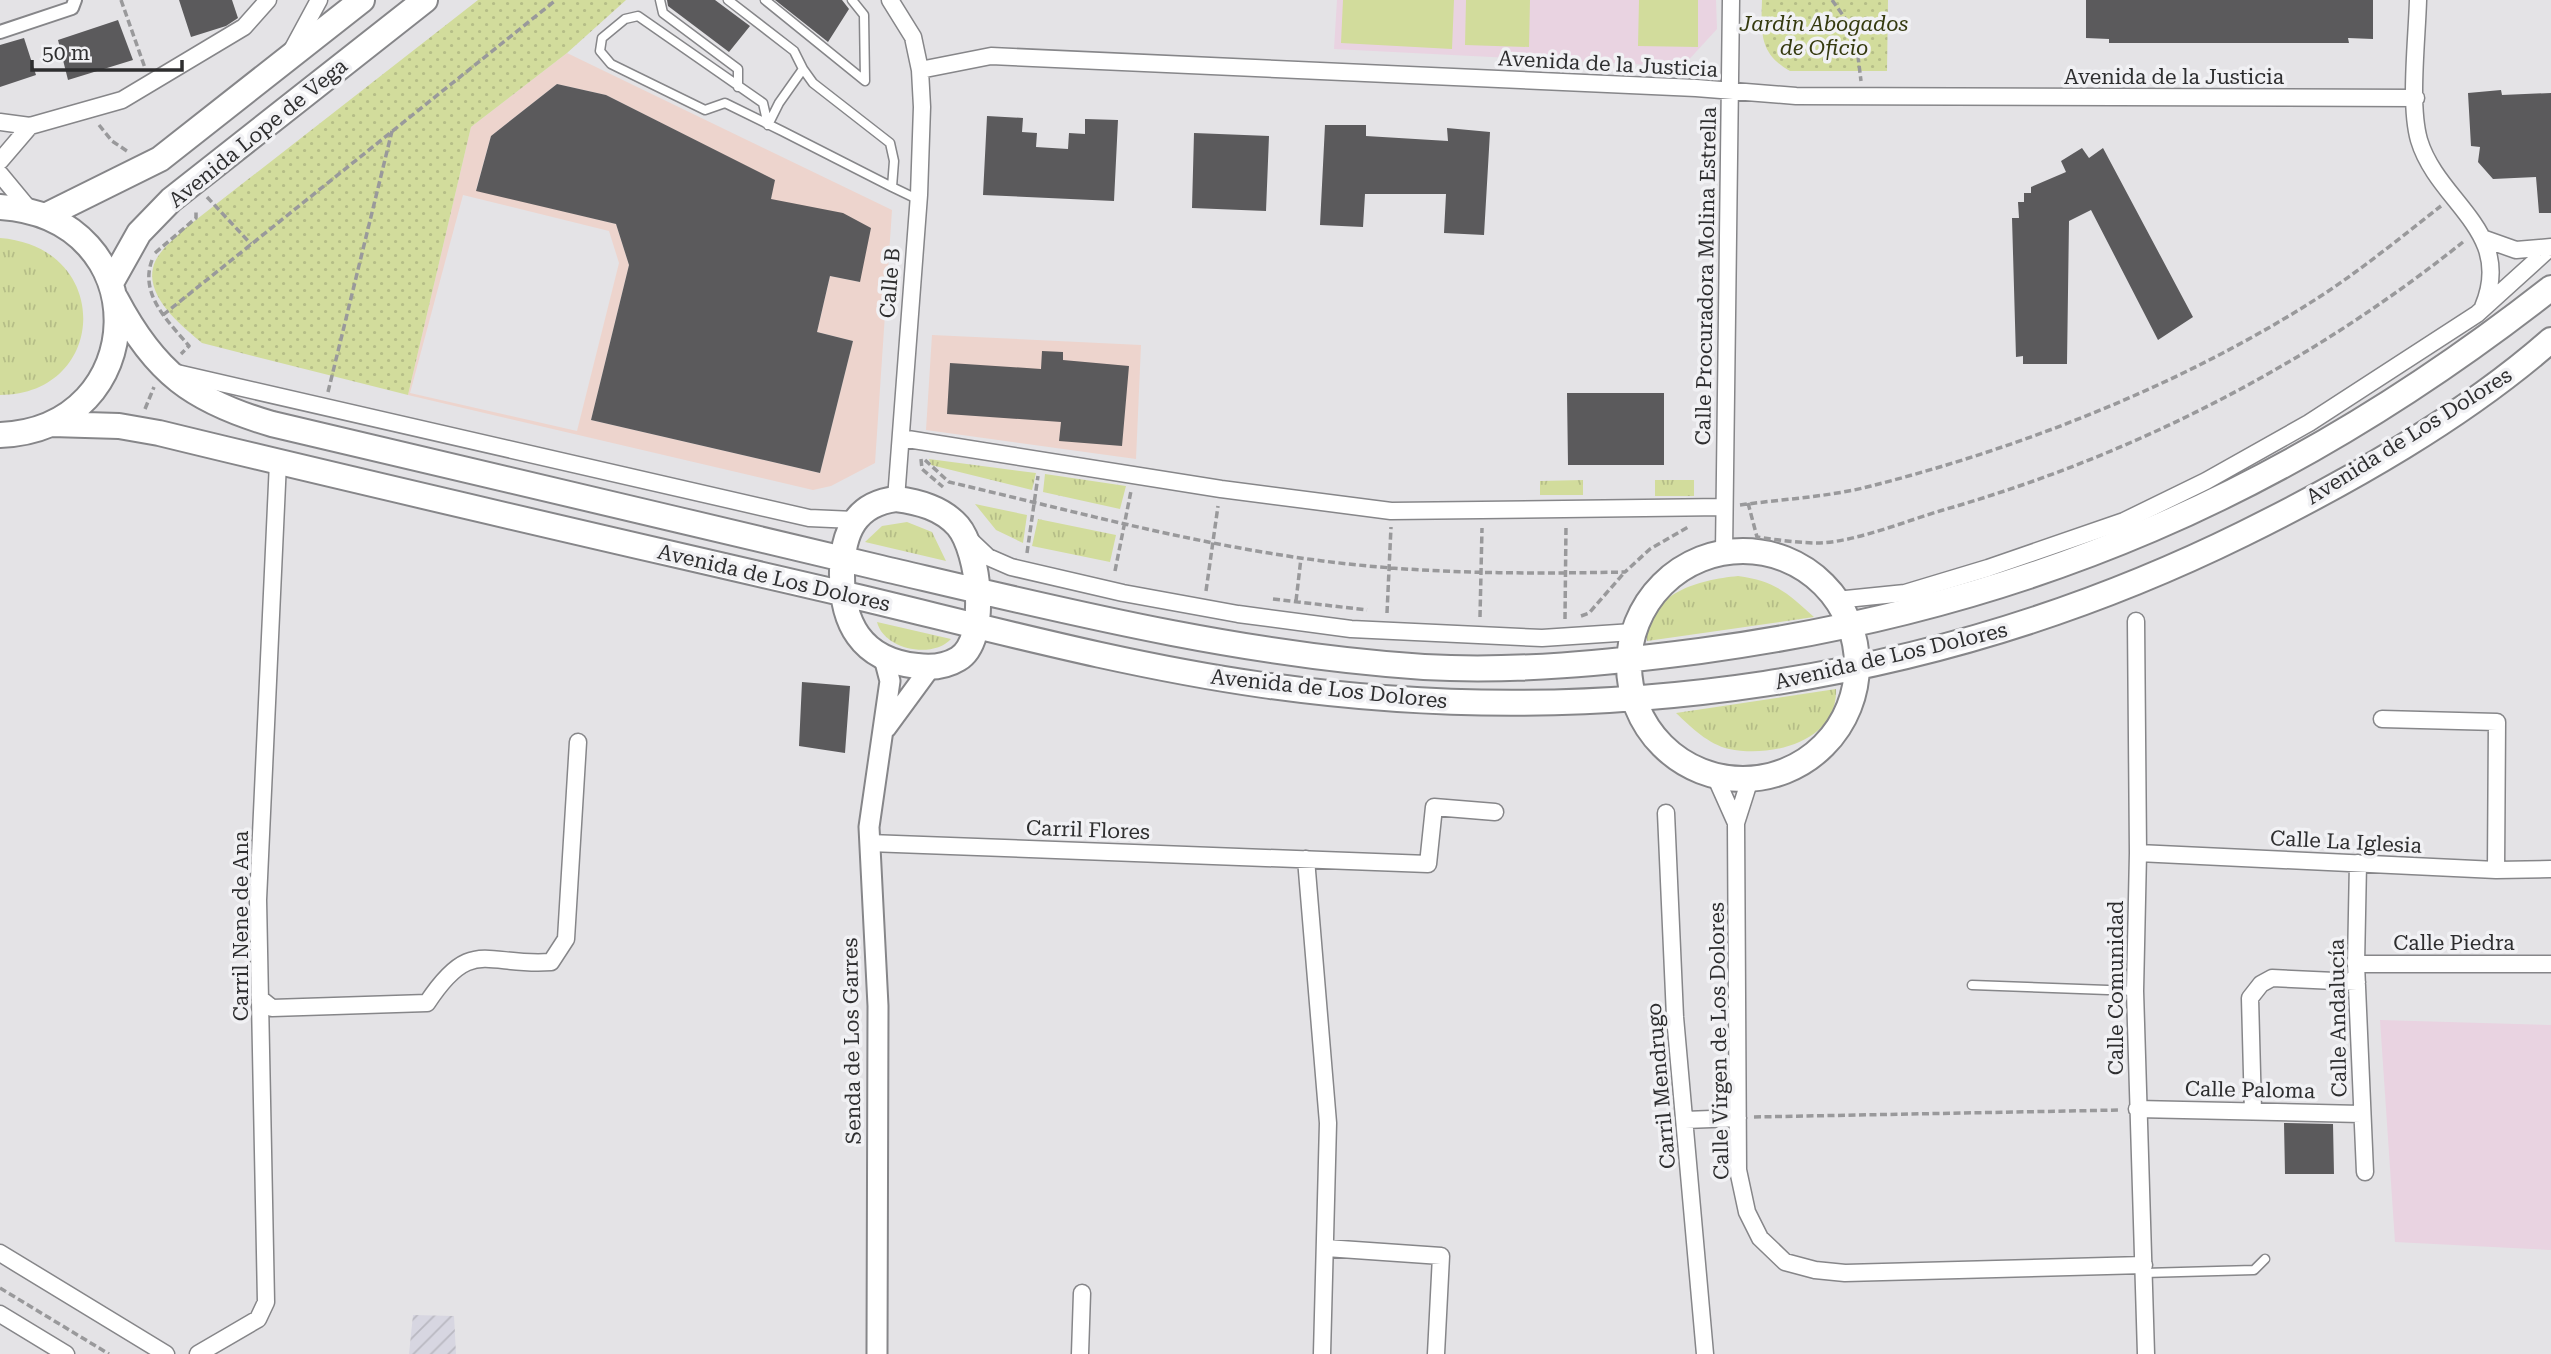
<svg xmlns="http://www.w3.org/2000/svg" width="2551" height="1354" viewBox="0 0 2551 1354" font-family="'Roboto Serif',serif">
  <defs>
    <pattern id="industrial-furrows" width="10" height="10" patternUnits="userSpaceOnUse" patternTransform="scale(1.75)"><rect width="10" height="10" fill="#d7d6e1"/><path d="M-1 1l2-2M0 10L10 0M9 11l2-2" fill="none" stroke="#b9b8c1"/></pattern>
    <pattern id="grass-tufts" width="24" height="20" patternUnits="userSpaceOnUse" patternTransform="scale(1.75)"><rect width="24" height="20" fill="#d2dc9c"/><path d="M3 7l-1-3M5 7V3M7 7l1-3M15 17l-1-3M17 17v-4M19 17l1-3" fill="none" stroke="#b5bd87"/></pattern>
    <pattern id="park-dots" width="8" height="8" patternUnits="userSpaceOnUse" patternTransform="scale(1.75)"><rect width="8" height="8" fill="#d2dc9c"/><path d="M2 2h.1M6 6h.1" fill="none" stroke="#b5bd87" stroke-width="1.8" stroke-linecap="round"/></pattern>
  </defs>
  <rect width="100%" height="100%" fill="#e4e3e6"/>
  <path fill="#edd4cd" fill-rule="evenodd" d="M 567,53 L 892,210 L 875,463 L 831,486 L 813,490 L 408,395 L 471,127 ZM 557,84 L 606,95 L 774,180 L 771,199 L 860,282 L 830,276 L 817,332 L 853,341 L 820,473 L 591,420 L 629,265 L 616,224 L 476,190 L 491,136 ZM 463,195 L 609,231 L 619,263 L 577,431 L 410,393 Z
    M 932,335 L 1141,345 L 1136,459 L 926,430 Z"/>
  <path fill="url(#industrial-furrows)" d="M 413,1315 L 454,1316 L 456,1354 L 409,1354 Z"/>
  <path fill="#e9d3e1" d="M 1337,0 L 1716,0 L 1717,29 L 1684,65 L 1671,66 L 1334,49 Z
    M 2380,1020 L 2551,1025 L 2551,1250 L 2395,1242 Z"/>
  <path fill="url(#grass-tufts)" d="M 0,238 C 114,247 108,395 0,395 Z
    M 929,459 L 1036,473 L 1032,490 L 931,465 Z
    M 1045,474 L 1126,486 L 1120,509 L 1043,492 Z
    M 1583,480 L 1583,495 L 1540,495 L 1540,481 Z
    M 1655,480 L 1694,480 L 1694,496 L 1655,496 Z
    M 975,504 L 1027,515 L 1023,543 L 996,530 Z
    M 1038,519 L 1116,535 L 1110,562 L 1032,546 Z
    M 907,522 L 932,532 L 946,561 L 865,542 L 882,526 Z
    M 1738,576 C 1775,581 1788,593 1814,617 L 1647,641 C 1648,592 1699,580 1738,576 Z
    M 877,622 L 951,639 C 933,659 884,650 877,622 Z
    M 1836,689 C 1838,742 1771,758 1729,749 C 1708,744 1692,728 1676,713 Z"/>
  <path fill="url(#park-dots)" d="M 478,0 L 626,0 L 567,53 L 471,127 L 408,395 L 202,343 C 183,327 146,298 153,268 C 156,253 173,240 183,230 Z
    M 1762,0 L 1888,0 L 1887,71 L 1790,71 C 1759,54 1761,32 1762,0 Z"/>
  <path fill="#d2dc9c" d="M 1343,0 L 1454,0 L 1452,49 L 1341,43 Z
    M 1466,0 L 1530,0 L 1529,47 L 1465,45 Z
    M 1639,0 L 1698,0 L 1698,47 L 1638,46 Z"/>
  <path fill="#5b5a5c" d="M 179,0 L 232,0 L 238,18 L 226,26 L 191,37 Z
    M 667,0 L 715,0 L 750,26 L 729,52 L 668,6 Z
    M 775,0 L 842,0 L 849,9 L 828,42 Z
    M 2086,0 L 2373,0 L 2373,39 L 2348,38 L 2349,43 L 2109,43 L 2109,39 L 2086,38 Z
    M 118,20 L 133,60 L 68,80 L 58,40 Z
    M 24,38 L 36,75 L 0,87 L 0,45 Z
    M 557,84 L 606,95 L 775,180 L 771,199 L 843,213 L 871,228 L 860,282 L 830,276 L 817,332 L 853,341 L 820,473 L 591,420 L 629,265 L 616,224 L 476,191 L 491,136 Z
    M 2501,90 L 2502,95 L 2551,93 L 2551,213 L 2539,213 L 2536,177 L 2493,179 L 2478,162 L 2480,147 L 2471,146 L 2468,93 Z
    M 987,116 L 1023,118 L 1022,132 L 1037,133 L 1036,147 L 1068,149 L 1069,133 L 1085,134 L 1085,119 L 1118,120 L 1114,201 L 983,195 Z
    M 1325,125 L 1366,125 L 1366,136 L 1448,141 L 1447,128 L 1490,132 L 1484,235 L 1444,233 L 1446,194 L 1365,194 L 1363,227 L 1320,225 Z
    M 1194,133 L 1269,136 L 1266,211 L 1192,208 Z
    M 2082,148 L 2089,158 L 2103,148 L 2193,317 L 2158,340 L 2091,210 L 2069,221 L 2067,364 L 2023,364 L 2023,356 L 2016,357 L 2012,218 L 2019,218 L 2018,202 L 2024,202 L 2024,193 L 2031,193 L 2031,187 L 2066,172 L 2061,161 Z
    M 1042,351 L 1063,352 L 1063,360 L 1129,366 L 1122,446 L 1059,441 L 1061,422 L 947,414 L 950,363 L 1041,369 Z
    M 1567,393 L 1664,393 L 1664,465 L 1568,465 Z
    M 802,682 L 850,686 L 845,753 L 799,746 Z
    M 2284,1123 L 2333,1124 L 2334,1174 L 2285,1174 Z"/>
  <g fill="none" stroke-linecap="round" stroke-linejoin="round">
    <g stroke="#868689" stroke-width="11">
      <path id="service" d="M 660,0 L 663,13 L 738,69 L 738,87
        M 728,0 L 794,51 L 803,69
        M 765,0 L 865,81 L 864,15 L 852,0
        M 892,187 L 782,131 L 725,103 L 705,110 L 611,64 L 600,51 L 602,38 L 625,19 L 638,16 L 763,103 L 768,125 L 779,103 L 803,69 L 813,83 L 890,143 L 894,161 L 892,187 L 919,200
        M 1972,985 L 2135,991
        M 2144,1273 L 2254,1270 L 2265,1259"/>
    </g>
    <g stroke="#868689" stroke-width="16">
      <path id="pedestrian" d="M 0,32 L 72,8 L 75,0"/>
    </g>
    <g stroke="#868689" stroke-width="19">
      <path id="minor" d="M 890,0 L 913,37 L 920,70 L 922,107 L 919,195 L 896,499
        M 2418,0 C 2417,39 2409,105 2419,140 C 2438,203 2515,231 2483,307
        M 292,50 L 319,0
        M 920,70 L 991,56 L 1696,88 L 1796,96 L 2416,98
        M 0,122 L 30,126 L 122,100 L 244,27 L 268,0
        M 0,161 L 30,126
        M 0,174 L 29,209
        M 2485,239 L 2516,250 L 2551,247
        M 177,373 L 809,518 L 854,520
        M 901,438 L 1221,489 L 1391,511 L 1724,507
        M 969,539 L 988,557 L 1011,567 L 1123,593 L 1238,614 L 1351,629 L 1542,638 L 1633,632
        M 1724,552 L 1731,0
        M 1836,600 L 1905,593 L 1988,568 L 2124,521 L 2206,481 L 2309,423 L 2477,314 L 2551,247
        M 2136,621 L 2138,853 L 2135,991 L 2146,1354
        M 2382,719 L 2497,722 L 2496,870
        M 1715,776 L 1736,823
        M 1750,779 L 1736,823 L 1738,1170 L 1747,1212 L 1760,1238 L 1785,1262 L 1815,1270 L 1845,1273 L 2144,1265
        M 1666,813 L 1675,1017 L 1705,1354
        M 869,843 L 1428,864 L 1434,807 L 1495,812
        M 2138,853 L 2496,870 L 2551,869
        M 1306,859 L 1328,1123 L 1322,1354
        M 2358,863 L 2356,964 L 2365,1172
        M 2356,964 L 2551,964
        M 262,1000 L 272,1008 L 427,1003 C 472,935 486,967 551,962 L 566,939 L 578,742
        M 2137,1109 L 2361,1114
        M 2253,1111 L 2250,998 L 2261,984 L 2272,978 L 2357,982
        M 1685,1120 L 1738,1118
        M 1326,1248 L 1441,1256 L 1436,1354
        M 0,1253 L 166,1354
        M 0,1314 L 66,1354
        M 198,1354 L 258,1319 L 266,1302 L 258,900 L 278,462
        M 1080,1354 L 1082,1293"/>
    </g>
    <g stroke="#868689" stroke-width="23">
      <path id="tertiary" d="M 886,728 L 930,668
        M 877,1354 L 878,1006 L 869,827 L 890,681 L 884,658"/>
    </g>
    <g stroke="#868689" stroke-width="28">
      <path id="primary" d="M 0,207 C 159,217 152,429 0,435
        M 47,215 L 160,159 L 362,0
        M 111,283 L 139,233 L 171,200 L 425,0
        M 116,299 C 155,373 193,401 272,424 C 475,471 678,520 881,568 C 1060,610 1239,655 1424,667 C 1517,672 1608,663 1700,651 C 2028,607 2291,492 2551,288
        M 52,424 L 119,426 L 159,433 C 388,489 617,541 845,594 C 984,627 1122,665 1263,685 C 1599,733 1939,684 2243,534 C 2348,482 2462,418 2551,340
        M 896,499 C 919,502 942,508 958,526 C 979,551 990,640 958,659 C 945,667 932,668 917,666 C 861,660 841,623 842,570 C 843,533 855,504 896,499 Z
        M1629 665a114 114 0 1 1 228 0a114 114 0 1 1-228 0Z"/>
    </g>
    <path stroke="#99999b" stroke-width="3.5" stroke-dasharray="7 3.5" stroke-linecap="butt" d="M 121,0 L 145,68
      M 1832,0 L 1855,32 L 1861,81
      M 99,125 L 112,141 L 127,151
      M 207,197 L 251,244
      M 155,253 L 196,218 L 196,210
      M 152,260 C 139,295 169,322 189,346 L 181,354
      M 163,315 L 556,0
      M 328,392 L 392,131
      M 145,409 L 154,387
      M 921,459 L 922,469 L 943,487
      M 925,460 L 949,482 C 1073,511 1197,545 1323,561 C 1424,574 1524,574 1625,572 L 1650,549 L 1690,526
      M 1748,503 L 1757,537 C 1778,540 1799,543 1820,543 C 1858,541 1906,521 1943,510 C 2132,456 2309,365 2463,242
      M 1740,505 C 1783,499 1829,497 1871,486 C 2028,446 2191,381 2327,292 C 2367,265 2404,235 2441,206
      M 1027,553 L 1038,476
      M 1115,571 L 1131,491
      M 1206,591 L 1218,506
      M 1273,599 L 1367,610
      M 1296,601 L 1301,558
      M 1387,613 L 1391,527
      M 1581,616 L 1589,613 L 1624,573
      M 1480,617 L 1482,528
      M 1565,619 L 1566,525
      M 1754,1117 L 2120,1110
      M 0,1288 L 109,1354"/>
    <use href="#service" stroke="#fff" stroke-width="8"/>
    <use href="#pedestrian" stroke="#fff" stroke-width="12"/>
    <use href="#minor" stroke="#fff" stroke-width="16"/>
    <use href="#tertiary" stroke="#fff" stroke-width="19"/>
    <use href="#primary" stroke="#fff" stroke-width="24"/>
  </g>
  <g text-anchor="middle" stroke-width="7" stroke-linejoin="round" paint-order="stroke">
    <g font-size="21" font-style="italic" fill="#353a0f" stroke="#f1f1f4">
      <text x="1824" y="31">Jardín Abogados<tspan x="1824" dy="24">de Oficio</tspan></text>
    </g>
    <g font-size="21" fill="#2e2e2f" stroke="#f1f1f4">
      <text transform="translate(1608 64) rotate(3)" y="7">Avenida de la Justicia</text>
      <text x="2174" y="84">Avenida de la Justicia</text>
      <text transform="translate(258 133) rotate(-39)" y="7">Avenida Lope de Vega</text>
      <text transform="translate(1706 276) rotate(-89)" y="7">Calle Procuradora Molina Estrella</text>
      <text transform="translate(890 283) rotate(-85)" y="7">Calle B</text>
      <text transform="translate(2409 436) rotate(-32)" y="7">Avenida de Los Dolores</text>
      <text transform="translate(774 578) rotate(13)" y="7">Avenida de Los Dolores</text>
      <text transform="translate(1891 656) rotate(-13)" y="7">Avenida de Los Dolores</text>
      <text transform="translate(1329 689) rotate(6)" y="7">Avenida de Los Dolores</text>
      <text transform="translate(1088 830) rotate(2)" y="7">Carril Flores</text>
      <text transform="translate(2346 842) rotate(3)" y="7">Calle La Iglesia</text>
      <text transform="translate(241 926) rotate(-90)" y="7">Carril Nene de Ana</text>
      <text x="2454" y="950">Calle Piedra</text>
      <text transform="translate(2116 988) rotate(-90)" y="7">Calle Comunidad</text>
      <text transform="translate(2338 1018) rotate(-91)" y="7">Calle Andalucía</text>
      <text transform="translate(852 1041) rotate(-91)" y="7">Senda de Los Garres</text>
      <text transform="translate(1719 1041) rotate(-91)" y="7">Calle Virgen de Los Dolores</text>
      <text transform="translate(1661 1086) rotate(-95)" y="7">Carril Mendrugo</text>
      <text transform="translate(2250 1090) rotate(1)" y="7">Calle Paloma</text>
    </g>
  </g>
  <path d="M32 60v10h150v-10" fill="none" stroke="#2e2e2f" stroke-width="3.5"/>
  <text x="42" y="60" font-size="21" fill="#2e2e2f" stroke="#f1f1f4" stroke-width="5" paint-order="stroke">50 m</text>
</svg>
